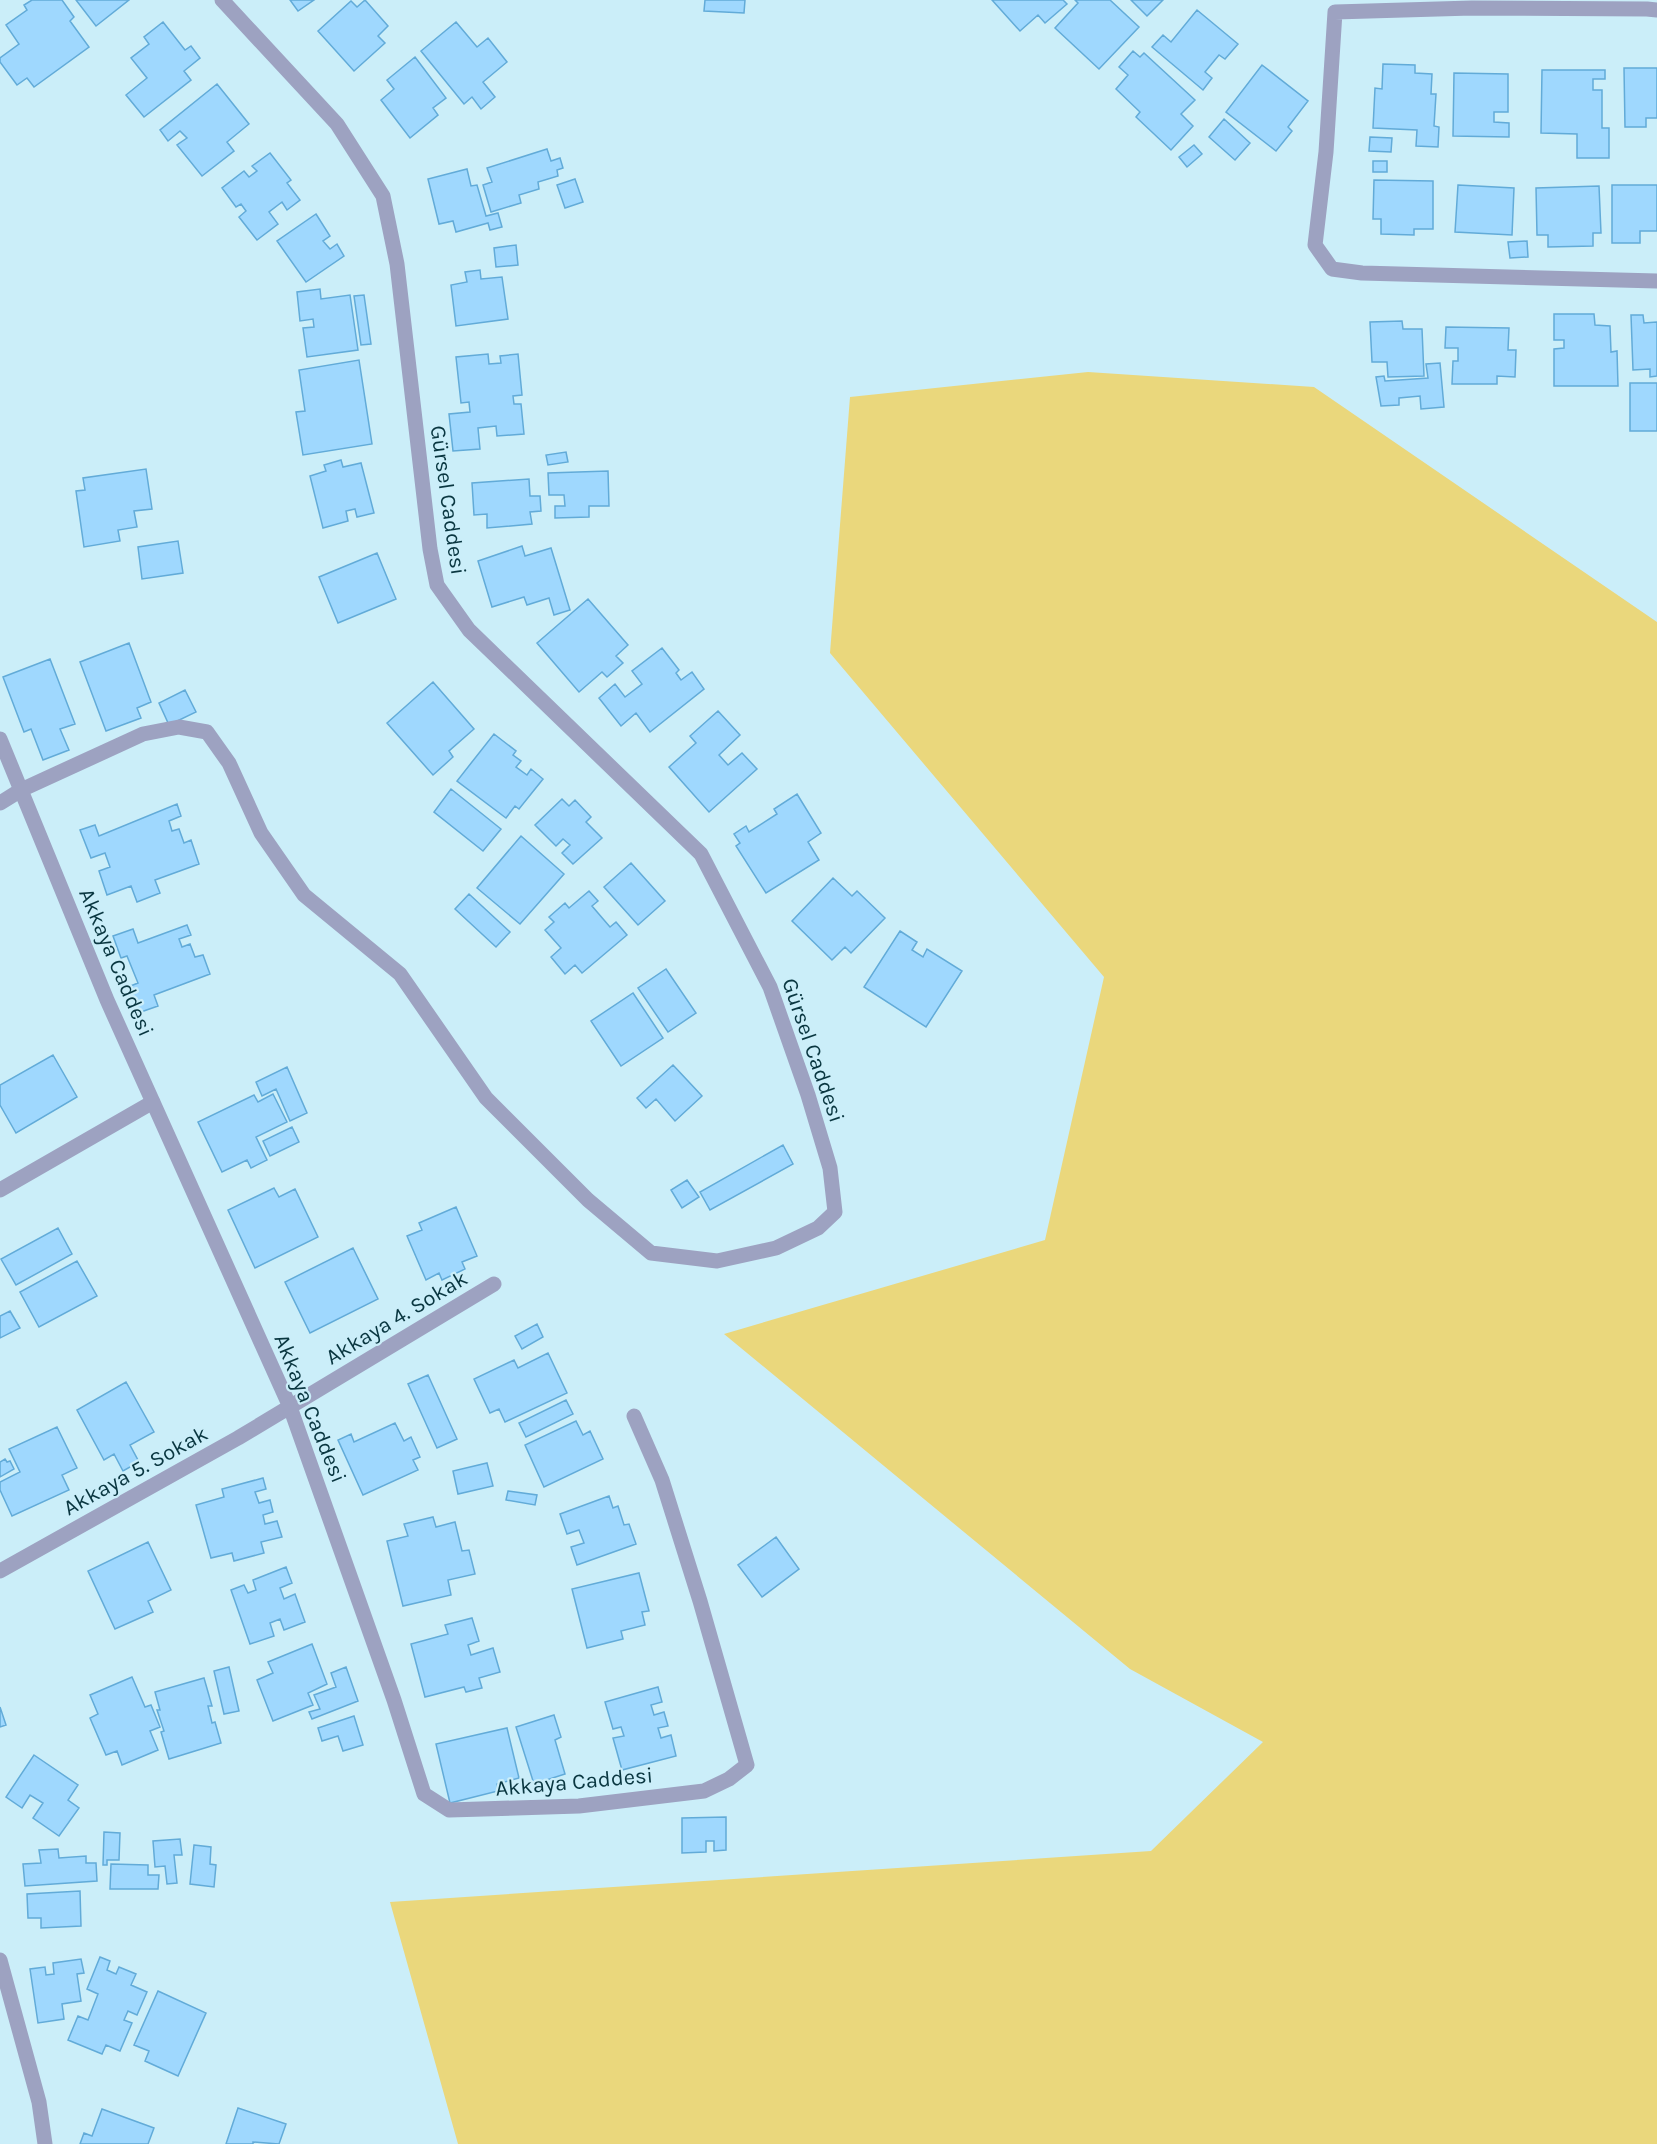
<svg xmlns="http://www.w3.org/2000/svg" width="1657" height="2144" viewBox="0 0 1657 2144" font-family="Karla,sans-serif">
  <rect width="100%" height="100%" fill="#cbeef9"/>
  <path fill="#ead77c" d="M 1088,372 L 1314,387 L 1657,622 L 1657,2144 L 458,2144 L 390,1902 L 1151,1851 L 1263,1742 L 1130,1669 L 724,1334 L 1045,1240 L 1104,977 L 830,653 L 850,397 Z"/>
  <path fill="#9fd8fe" stroke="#62abd8" stroke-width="1.5" d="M 32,0 L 62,0 L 74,17 L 70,21 L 89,47 L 34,87 L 27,78 L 17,85 L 0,62 L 0,58 L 19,44 L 6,25 L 27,10 L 24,5 Z
    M 76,0 L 129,0 L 96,26 Z
    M 290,0 L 314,0 L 298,11 Z
    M 365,0 L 388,26 L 378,36 L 385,43 L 354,71 L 318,31 L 351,1 L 357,7 Z
    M 705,0 L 745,0 L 744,13 L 704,11 Z
    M 992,0 L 1063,0 L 1067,4 L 1045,23 L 1038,15 L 1020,31 Z
    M 1075,0 L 1110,0 L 1139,27 L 1099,69 L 1055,28 L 1078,3 Z
    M 1131,0 L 1163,0 L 1147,16 Z
    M 1197,10 L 1238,44 L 1225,59 L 1219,55 L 1205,72 L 1212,78 L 1203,90 L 1152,47 L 1163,35 L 1171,42 Z
    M 163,22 L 185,50 L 191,46 L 200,58 L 184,71 L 191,80 L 144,117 L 126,95 L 147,78 L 131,58 L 149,44 L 144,37 Z
    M 456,22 L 477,47 L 488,38 L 507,62 L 483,82 L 495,97 L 481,109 L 472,97 L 464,104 L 421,51 Z
    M 1133,51 L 1140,57 L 1144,53 L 1195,100 L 1181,114 L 1193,126 L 1171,150 L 1136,117 L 1140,112 L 1116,89 L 1128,75 L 1119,67 Z
    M 415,57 L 446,98 L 433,108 L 438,115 L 410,138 L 381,100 L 394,89 L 387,80 Z
    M 1383,64 L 1415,65 L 1415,73 L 1432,74 L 1431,94 L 1436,94 L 1434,126 L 1439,127 L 1438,147 L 1416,146 L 1417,130 L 1373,128 L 1375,88 L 1382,89 Z
    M 1262,65 L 1308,101 L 1288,127 L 1292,131 L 1276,151 L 1226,112 Z
    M 1624,68 L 1657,68 L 1657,118 L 1646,118 L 1646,127 L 1625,127 Z
    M 1542,70 L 1605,70 L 1605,79 L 1593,79 L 1593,90 L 1602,90 L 1602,128 L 1609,128 L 1609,158 L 1577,158 L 1577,134 L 1541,133 Z
    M 1454,73 L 1508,74 L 1508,112 L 1494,112 L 1494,122 L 1509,123 L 1509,137 L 1453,136 Z
    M 217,84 L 249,124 L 227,142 L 234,151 L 202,176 L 177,145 L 187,138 L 180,131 L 168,141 L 160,130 Z
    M 1224,119 L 1250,143 L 1235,160 L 1209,137 Z
    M 1370,137 L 1392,138 L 1391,152 L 1369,151 Z
    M 1194,145 L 1202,154 L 1187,167 L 1179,157 Z
    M 547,149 L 551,161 L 560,158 L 563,168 L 557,170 L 558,176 L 538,182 L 539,189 L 519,195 L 521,203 L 491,212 L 483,185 L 492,182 L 487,168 Z
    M 270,153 L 291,180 L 287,183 L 300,200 L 287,210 L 282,202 L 269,212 L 278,224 L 257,240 L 239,217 L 246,211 L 241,204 L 236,207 L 222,188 L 244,171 L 249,177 L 257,171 L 252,166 Z
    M 1373,161 L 1387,161 L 1387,172 L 1373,172 Z
    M 467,169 L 471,186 L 477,185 L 486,216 L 498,213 L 502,227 L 490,230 L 488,223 L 456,232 L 453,221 L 439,224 L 428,179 Z
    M 575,179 L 583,202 L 565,208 L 557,185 Z
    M 1374,180 L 1433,181 L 1433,229 L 1414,229 L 1414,235 L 1381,234 L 1381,219 L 1373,219 Z
    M 1458,185 L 1514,188 L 1512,235 L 1455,232 Z
    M 1612,185 L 1657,185 L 1657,231 L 1640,231 L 1640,243 L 1612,243 Z
    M 1599,186 L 1601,233 L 1593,233 L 1593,246 L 1548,247 L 1548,235 L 1537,235 L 1536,188 Z
    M 316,214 L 330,236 L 323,241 L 330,249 L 337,244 L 344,256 L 306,282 L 277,241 Z
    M 1527,241 L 1528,257 L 1510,258 L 1508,242 Z
    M 516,245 L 518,265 L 496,267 L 494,248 Z
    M 480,270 L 481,279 L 502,277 L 508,319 L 456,326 L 451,285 L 467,282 L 465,272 Z
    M 320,289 L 321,299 L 350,295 L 358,350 L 307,357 L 303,328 L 314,327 L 313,319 L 300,321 L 297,292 Z
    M 364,295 L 371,344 L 361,345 L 354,296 Z
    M 1554,314 L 1594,314 L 1595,325 L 1610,326 L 1611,352 L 1617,351 L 1618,386 L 1554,386 L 1554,349 L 1564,348 L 1564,340 L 1554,340 Z
    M 1631,315 L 1643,315 L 1644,323 L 1657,322 L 1657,376 L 1650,377 L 1650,369 L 1633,370 Z
    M 1402,321 L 1403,329 L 1422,329 L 1424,376 L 1388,377 L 1387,362 L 1372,362 L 1370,322 Z
    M 1446,327 L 1509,328 L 1508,350 L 1516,350 L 1515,377 L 1497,376 L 1497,384 L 1452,384 L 1453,361 L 1458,361 L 1458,348 L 1445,348 Z
    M 488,354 L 489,364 L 501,363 L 500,356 L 518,354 L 522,395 L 513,396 L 514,404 L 521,404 L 524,434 L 497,436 L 496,426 L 478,428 L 480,449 L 453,451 L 449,414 L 470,412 L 469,402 L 461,403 L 456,357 Z
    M 359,360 L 372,444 L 303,455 L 296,412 L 305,411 L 299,370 Z
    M 1440,363 L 1444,407 L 1421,409 L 1420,396 L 1399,398 L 1399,405 L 1381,406 L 1376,377 L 1384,376 L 1385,381 L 1428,378 L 1426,364 Z
    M 1630,383 L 1657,383 L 1657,431 L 1630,431 Z
    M 566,452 L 568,462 L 548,465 L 546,455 Z
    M 341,460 L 343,467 L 361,463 L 374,513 L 357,517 L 355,509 L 346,511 L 348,521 L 323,528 L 310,476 L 326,471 L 324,465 Z
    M 146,469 L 152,509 L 134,511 L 137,527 L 118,530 L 120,541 L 84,547 L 76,491 L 85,490 L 83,478 Z
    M 608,471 L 609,506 L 589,506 L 589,517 L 555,518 L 555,506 L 565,506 L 564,495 L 549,495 L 548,473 Z
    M 529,479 L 530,496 L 540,496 L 541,511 L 530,512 L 532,524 L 487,528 L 487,514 L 474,515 L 472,483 Z
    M 178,541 L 183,573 L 142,579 L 138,547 Z
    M 522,546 L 525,556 L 551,548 L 570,610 L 554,615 L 549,598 L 527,605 L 524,597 L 492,607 L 478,561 Z
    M 377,553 L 396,599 L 338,623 L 319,577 Z
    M 588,599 L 628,645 L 616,656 L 623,663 L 607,677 L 602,672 L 579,692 L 537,643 Z
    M 129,643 L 151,702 L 137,708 L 141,718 L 106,731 L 80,662 Z
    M 662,648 L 679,670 L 676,673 L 681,680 L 692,672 L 704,689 L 650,732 L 636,713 L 621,726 L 599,698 L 615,684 L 625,697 L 642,684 L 632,671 Z
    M 50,659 L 75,724 L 60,729 L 69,750 L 43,760 L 31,729 L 24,732 L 3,677 Z
    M 433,682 L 474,729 L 449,751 L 453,757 L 433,775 L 387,723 Z
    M 185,690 L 196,712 L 169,725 L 159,703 Z
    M 718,711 L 740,735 L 719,755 L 728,765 L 742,753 L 757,769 L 709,812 L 669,767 L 696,743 L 690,736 Z
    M 494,734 L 516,751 L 513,755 L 521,761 L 516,767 L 527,775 L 531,769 L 543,779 L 519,809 L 515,806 L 506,818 L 457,781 Z
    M 451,789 L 501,829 L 483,851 L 434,812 Z
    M 797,794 L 821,833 L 808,842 L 819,860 L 766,893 L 736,846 L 740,843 L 734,834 L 746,826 L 749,832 L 777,814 L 774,809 Z
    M 562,799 L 569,806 L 575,800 L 591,817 L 586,822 L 602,838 L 573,864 L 562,853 L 570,845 L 563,839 L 556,846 L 535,825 Z
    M 177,804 L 181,816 L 169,821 L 172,831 L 179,829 L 184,843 L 191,840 L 199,864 L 155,880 L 160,893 L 137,902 L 131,886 L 107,895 L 99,871 L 110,867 L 105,853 L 91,858 L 80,830 L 95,825 L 99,836 Z
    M 521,836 L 564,874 L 520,924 L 477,888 Z
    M 631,863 L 665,901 L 638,925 L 604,887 Z
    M 833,878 L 852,896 L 857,891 L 885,918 L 851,953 L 845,947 L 832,960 L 792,921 Z
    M 589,891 L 598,901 L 592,906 L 610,927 L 616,922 L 627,935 L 582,973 L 575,965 L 565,974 L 551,957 L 561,948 L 545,930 L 554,922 L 549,917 L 565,903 L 569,908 Z
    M 469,894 L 510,932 L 496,947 L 455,909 Z
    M 187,925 L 191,935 L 179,939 L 182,947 L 190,944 L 195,957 L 203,955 L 210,974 L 154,995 L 158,1006 L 138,1013 L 128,987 L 138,983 L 127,956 L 121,958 L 113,936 L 133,929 L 138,943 Z
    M 900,931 L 917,942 L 912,950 L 923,957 L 927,949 L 962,971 L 926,1027 L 864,987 Z
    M 666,969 L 696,1013 L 668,1032 L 638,988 Z
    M 633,993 L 663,1038 L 621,1066 L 591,1021 Z
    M 53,1055 L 77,1097 L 16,1133 L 0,1105 L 0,1085 Z
    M 673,1065 L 702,1096 L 675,1121 L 656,1099 L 646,1108 L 637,1098 Z
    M 287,1067 L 307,1113 L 290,1121 L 276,1089 L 262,1096 L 256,1082 Z
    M 273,1094 L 287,1122 L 256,1137 L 267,1160 L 251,1168 L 247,1160 L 222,1172 L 198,1122 L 254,1095 L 258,1102 Z
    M 292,1127 L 299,1142 L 270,1156 L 263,1141 Z
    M 783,1145 L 793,1164 L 710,1210 L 700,1192 Z
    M 687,1180 L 699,1197 L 682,1208 L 671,1190 Z
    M 274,1188 L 279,1197 L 295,1189 L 318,1237 L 255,1268 L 228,1210 Z
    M 456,1207 L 477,1256 L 462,1262 L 465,1269 L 442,1280 L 439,1273 L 426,1280 L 407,1236 L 422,1230 L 419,1223 Z
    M 58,1228 L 72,1254 L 16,1285 L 1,1259 Z
    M 353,1248 L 378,1299 L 310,1333 L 285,1282 Z
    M 77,1261 L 97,1296 L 39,1327 L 20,1292 Z
    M 10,1311 L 20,1328 L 0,1338 L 0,1316 Z
    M 537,1324 L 543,1337 L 522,1349 L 515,1336 Z
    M 548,1353 L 567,1393 L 505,1422 L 499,1409 L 490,1413 L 474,1379 L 514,1360 L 518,1368 Z
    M 428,1375 L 457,1439 L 437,1448 L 408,1384 Z
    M 126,1382 L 154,1432 L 130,1445 L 139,1462 L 123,1471 L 114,1454 L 104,1460 L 77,1410 Z
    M 566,1400 L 573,1414 L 526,1437 L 519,1423 Z
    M 576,1421 L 583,1435 L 590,1431 L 603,1459 L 544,1487 L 525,1445 Z
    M 395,1423 L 404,1441 L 411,1437 L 420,1457 L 413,1460 L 418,1470 L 363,1495 L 338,1440 L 351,1434 L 354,1442 Z
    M 57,1427 L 77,1468 L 62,1475 L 69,1490 L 12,1516 L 0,1490 L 0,1482 L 20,1472 L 9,1449 Z
    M 5,1459 L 7,1462 L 10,1461 L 14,1469 L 0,1477 L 0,1462 Z
    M 487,1463 L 493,1486 L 458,1494 L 453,1471 Z
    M 263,1478 L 266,1489 L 255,1492 L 259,1503 L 270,1500 L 273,1512 L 263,1515 L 265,1524 L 277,1521 L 282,1537 L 261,1542 L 264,1553 L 234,1561 L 232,1553 L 211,1558 L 196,1505 L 224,1497 L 222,1489 Z
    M 508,1491 L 537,1495 L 535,1505 L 506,1500 Z
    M 609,1496 L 613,1508 L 618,1506 L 624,1525 L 629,1524 L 636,1544 L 577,1565 L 571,1547 L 584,1543 L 579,1530 L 567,1534 L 560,1514 Z
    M 433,1517 L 436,1527 L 455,1522 L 462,1551 L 469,1550 L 475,1574 L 448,1580 L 451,1595 L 403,1606 L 387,1541 L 408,1536 L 404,1524 Z
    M 776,1537 L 799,1569 L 762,1597 L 738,1565 Z
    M 148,1542 L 171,1590 L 148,1601 L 153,1612 L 115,1629 L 88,1571 Z
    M 286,1567 L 292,1583 L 280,1588 L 284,1599 L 295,1594 L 305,1622 L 284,1630 L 280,1619 L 270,1623 L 274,1636 L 250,1644 L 231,1590 L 244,1585 L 248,1593 L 256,1590 L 253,1580 Z
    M 639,1573 L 649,1611 L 642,1612 L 645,1625 L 621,1631 L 623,1639 L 587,1648 L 572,1589 Z
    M 472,1618 L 479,1641 L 468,1645 L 471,1655 L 493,1648 L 500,1672 L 479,1678 L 482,1688 L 466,1692 L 464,1687 L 425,1697 L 411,1644 L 448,1634 L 445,1625 Z
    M 312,1644 L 327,1684 L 308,1693 L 313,1705 L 273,1721 L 257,1680 L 273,1673 L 268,1662 Z
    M 229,1667 L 239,1711 L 224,1714 L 214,1671 Z
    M 346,1667 L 358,1701 L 312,1719 L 309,1712 L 320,1709 L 314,1695 L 336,1687 L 331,1673 Z
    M 132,1677 L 145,1707 L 151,1705 L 160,1727 L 150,1731 L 158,1750 L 122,1765 L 117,1751 L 106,1755 L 90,1718 L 98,1714 L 90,1695 Z
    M 204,1678 L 212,1706 L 208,1706 L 212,1723 L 215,1722 L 221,1743 L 169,1759 L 161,1732 L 164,1731 L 157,1710 L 160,1710 L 155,1692 Z
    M 658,1687 L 662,1702 L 651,1705 L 654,1715 L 664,1712 L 668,1726 L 658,1728 L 661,1738 L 671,1735 L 676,1756 L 622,1770 L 613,1738 L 624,1736 L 621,1727 L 613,1729 L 605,1702 Z
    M 0,1707 L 6,1725 L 0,1727 Z
    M 554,1715 L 561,1737 L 555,1740 L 565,1774 L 534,1784 L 516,1727 Z
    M 354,1716 L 363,1745 L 343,1751 L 338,1736 L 322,1741 L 318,1728 Z
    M 507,1728 L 519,1778 L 497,1784 L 498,1791 L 450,1803 L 436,1744 Z
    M 34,1755 L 78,1785 L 68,1800 L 79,1808 L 59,1836 L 33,1818 L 43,1803 L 30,1795 L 22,1808 L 6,1797 Z
    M 726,1817 L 726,1850 L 714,1851 L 714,1841 L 706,1841 L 706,1852 L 682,1853 L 682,1818 Z
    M 104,1832 L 120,1833 L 119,1860 L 107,1860 L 107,1865 L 103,1865 Z
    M 180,1839 L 182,1855 L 174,1855 L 177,1883 L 167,1884 L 165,1866 L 155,1867 L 153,1841 Z
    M 194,1845 L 211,1847 L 210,1864 L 216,1865 L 214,1887 L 190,1884 Z
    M 58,1849 L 59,1858 L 86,1856 L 86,1863 L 96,1863 L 97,1881 L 25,1886 L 23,1864 L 41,1863 L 39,1850 Z
    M 111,1864 L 148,1865 L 148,1875 L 159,1875 L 158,1889 L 110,1889 Z
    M 80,1891 L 81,1926 L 41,1928 L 41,1918 L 28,1918 L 27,1894 Z
    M 100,1957 L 110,1961 L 107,1970 L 116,1974 L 119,1967 L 136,1974 L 131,1985 L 147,1992 L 137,2015 L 128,2011 L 124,2020 L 132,2023 L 120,2051 L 106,2045 L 102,2054 L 68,2040 L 78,2016 L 88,2020 L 98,1994 L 87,1989 Z
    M 81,1959 L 84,1973 L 77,1974 L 81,2001 L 62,2004 L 64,2019 L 38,2023 L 30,1969 L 45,1967 L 46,1975 L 54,1974 L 53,1963 Z
    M 158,1991 L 206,2013 L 178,2076 L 145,2061 L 149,2051 L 134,2045 Z
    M 238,2108 L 286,2124 L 279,2144 L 253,2142 L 253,2144 L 226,2144 Z
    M 102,2109 L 154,2128 L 148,2144 L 80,2144 L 84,2133 L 92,2136 Z"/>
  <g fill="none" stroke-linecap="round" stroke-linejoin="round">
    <path stroke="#9da2c1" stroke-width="15" d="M 1335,12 L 1326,152 L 1315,245 L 1332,269 L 1362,273 L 1657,281
      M 1335,12 L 1472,8 L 1647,9 L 1657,10
      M 0,739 L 107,1000 L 290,1407 L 394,1700 L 424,1794 L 449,1810 L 579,1806 L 704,1791 L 729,1779 L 747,1765 L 700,1601 L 662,1480 L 634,1416
      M 0,803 L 21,790 L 143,734 L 179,727 L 207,732 L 229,763 L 261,833 L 304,895 L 400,974 L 486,1098 L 588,1200 L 651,1253 L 717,1261 L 776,1248 L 818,1228 L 835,1212 L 830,1168 L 808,1095 L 770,987 L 701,854 L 469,630 L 437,585 L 430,549 L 397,264 L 383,196 L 337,124 L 222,0
      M 0,1190 L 153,1102
      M 0,1571 L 238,1438 L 494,1284
      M 0,1960 L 39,2102 L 45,2144"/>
  </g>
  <g text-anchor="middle" stroke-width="4.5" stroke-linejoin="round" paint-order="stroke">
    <g font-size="22" fill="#093640" stroke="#cbeef9">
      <text transform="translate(449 500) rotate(82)" y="8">Gürsel Caddesi</text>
      <text transform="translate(117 962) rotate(67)" y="8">Akkaya Caddesi</text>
      <text transform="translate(814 1050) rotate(71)" y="8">Gürsel Caddesi</text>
      <text transform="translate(396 1317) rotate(-31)" y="8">Akkaya 4. Sokak</text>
      <text transform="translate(311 1408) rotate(68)" y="8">Akkaya Caddesi</text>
      <text transform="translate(135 1470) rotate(-29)" y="8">Akkaya 5. Sokak</text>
      <text transform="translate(574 1781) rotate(-5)" y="8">Akkaya Caddesi</text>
    </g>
  </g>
</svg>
